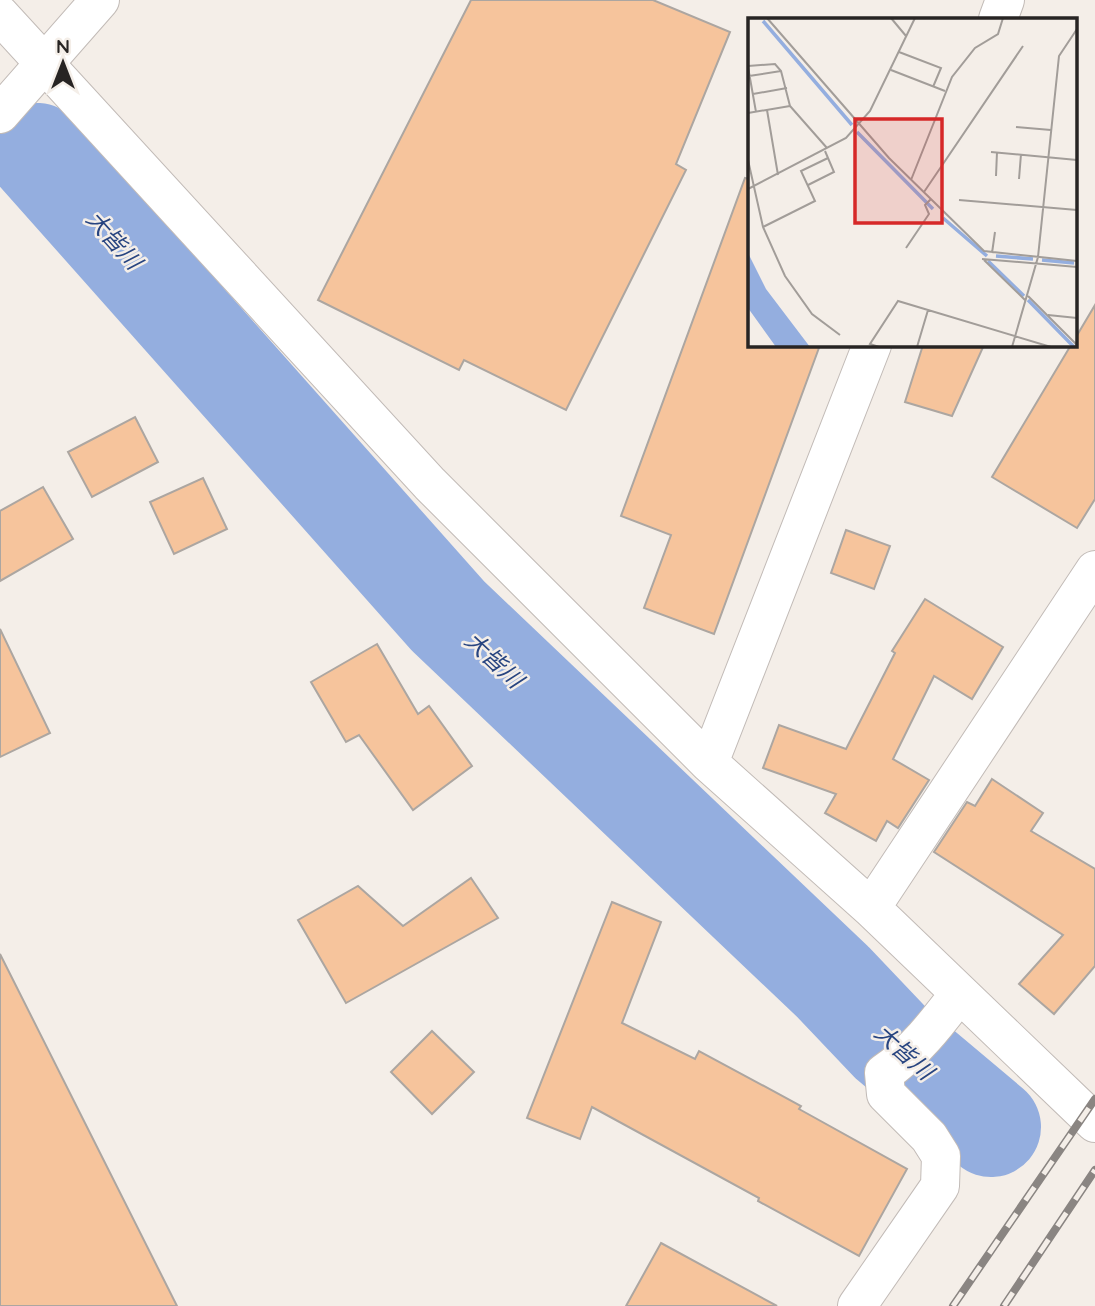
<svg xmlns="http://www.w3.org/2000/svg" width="1095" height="1306" viewBox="0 0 1095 1306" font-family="Quicksand,'Noto Sans JP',sans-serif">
  <rect width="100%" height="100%" fill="#f4eee8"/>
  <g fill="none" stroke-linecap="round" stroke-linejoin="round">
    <path stroke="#94aedf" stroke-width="100" d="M 37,153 L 448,616 L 833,982 L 890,1042 L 991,1127"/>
  </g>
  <path fill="#f6c49c" stroke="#aca6a1" stroke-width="2" d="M 471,0 L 653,0 L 730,32 L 676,164 L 686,170 L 566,410 L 464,360 L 459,370 L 318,300 Z
    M 745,178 L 750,179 L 750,345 L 820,345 L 714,634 L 644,608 L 671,535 L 621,516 Z
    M 1095,305 L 1095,499 L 1077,528 L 992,477 L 1071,345 L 1076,345 L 1076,337 Z
    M 923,345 L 984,345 L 952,416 L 905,402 Z
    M 135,417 L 158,462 L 92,497 L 68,452 Z
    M 203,478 L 227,529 L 174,554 L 150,502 Z
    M 43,487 L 73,539 L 0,581 L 0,511 Z
    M 846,530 L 890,546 L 874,589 L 831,573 Z
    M 925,599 L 1003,647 L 972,699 L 934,676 L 893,759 L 929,780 L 898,828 L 887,821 L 876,841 L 825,813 L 836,794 L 763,768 L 779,725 L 846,749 L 895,653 L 892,651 Z
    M 0,629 L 50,733 L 0,757 Z
    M 377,644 L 418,714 L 429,706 L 472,766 L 413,810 L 359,735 L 346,742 L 311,682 Z
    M 992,779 L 1043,813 L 1031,831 L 1095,869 L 1095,966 L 1054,1014 L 1019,984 L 1063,935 L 934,852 L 967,802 L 975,806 Z
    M 471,878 L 498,918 L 346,1003 L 298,920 L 358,886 L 403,926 Z
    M 612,902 L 661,922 L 622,1023 L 695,1059 L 699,1051 L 801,1106 L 799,1109 L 907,1169 L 859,1256 L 758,1201 L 759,1198 L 592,1107 L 580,1139 L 527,1118 Z
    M 0,954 L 177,1306 L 0,1306 Z
    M 432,1031 L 474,1072 L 432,1114 L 391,1072 Z
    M 661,1243 L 777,1306 L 626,1306 Z"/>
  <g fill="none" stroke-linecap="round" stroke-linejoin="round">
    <g stroke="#c2bbb7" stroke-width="40">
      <path id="minor" d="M 0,15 L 430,484 L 709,763 L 871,908 L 1095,1123
        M 998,19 L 1005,0
        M 709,763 L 872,345
        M 871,908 L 1095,570
        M 857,1306 L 940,1186 L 941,1156 L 929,1137 L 886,1094 L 884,1073 C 914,1053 937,1023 959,994"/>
    </g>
    <g stroke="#c2bbb7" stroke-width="40">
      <path id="highway" d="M 0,114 L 100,0"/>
    </g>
    <use href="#minor" stroke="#fff" stroke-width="38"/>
    <use href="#highway" stroke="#fff" stroke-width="38"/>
    <g stroke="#8a8582" stroke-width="8">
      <path id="rail" d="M 953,1306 L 1095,1099
        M 1004,1306 L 1095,1170"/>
    </g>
    <use href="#rail" stroke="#f4eee8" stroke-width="5" stroke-dasharray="16" stroke-linecap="butt"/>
  </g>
  <g text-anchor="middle" stroke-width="5" stroke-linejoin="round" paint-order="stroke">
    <g font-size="23" font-style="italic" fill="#274480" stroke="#f4eee8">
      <text transform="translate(114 240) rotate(48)" y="8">大皆川</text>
      <text transform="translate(494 660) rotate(43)" y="8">大皆川</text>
      <text transform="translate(904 1052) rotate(42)" y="8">大皆川</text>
    </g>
  </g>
  <g transform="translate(748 18)">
    <rect width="329" height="329" fill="#f4eee8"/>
    <path d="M 0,235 L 18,271 L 62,329 L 28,329 L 0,290 Z" fill="#94aedf"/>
    <path fill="none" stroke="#94aedf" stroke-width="3.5" d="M 15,3 L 104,107M 109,114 L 185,191M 195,200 L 239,238M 248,238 L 285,241M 294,242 L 326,245M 240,243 L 276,278M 280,282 L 326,329"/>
    <path fill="none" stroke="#a29d99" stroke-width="2" d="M 19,0 L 141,140 L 236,233 L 329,243M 143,0 L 158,18M 151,34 L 193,50 L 185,69M 0,48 L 27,46 L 33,53 L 42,88 L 79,130M 0,49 L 8,94M 143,52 L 197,73M 1,58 L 33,53M 5,76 L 39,70M 19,92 L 30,157M 0,95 L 42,88M 268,109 L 303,112M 243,134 L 329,142M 0,142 L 15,209 L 37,258 L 64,296 L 92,317M 248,158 L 249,134M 271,161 L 273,136M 163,162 L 204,59 L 227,30 L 250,16 L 255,0M 60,167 L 86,154 L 77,133M 0,171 L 98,120 L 122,93 L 167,0M 176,174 L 275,28M 211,182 L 329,192M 15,209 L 67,183 L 53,153 L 80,140M 158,230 L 181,196 L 177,187 L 183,181M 244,235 L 247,214M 234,241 L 329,249M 236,242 L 277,282M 280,278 L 329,327M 300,297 L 329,300M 131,329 L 122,326 L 150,283 L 303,329M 169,329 L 180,292M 264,329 L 290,239 L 311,38 L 329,11"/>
    <path fill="#d62828" fill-opacity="0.15" stroke="#d62828" stroke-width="3.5" d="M 107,101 L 194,101 L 194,205 L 107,205 Z"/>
    <rect width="329" height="329" fill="none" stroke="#272423" stroke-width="3.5"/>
  </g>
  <g transform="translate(63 63)" stroke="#f4eee8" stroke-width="5" paint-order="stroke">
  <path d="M0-5L12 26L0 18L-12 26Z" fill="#272423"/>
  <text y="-10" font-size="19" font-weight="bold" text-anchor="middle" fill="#272423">N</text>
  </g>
</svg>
